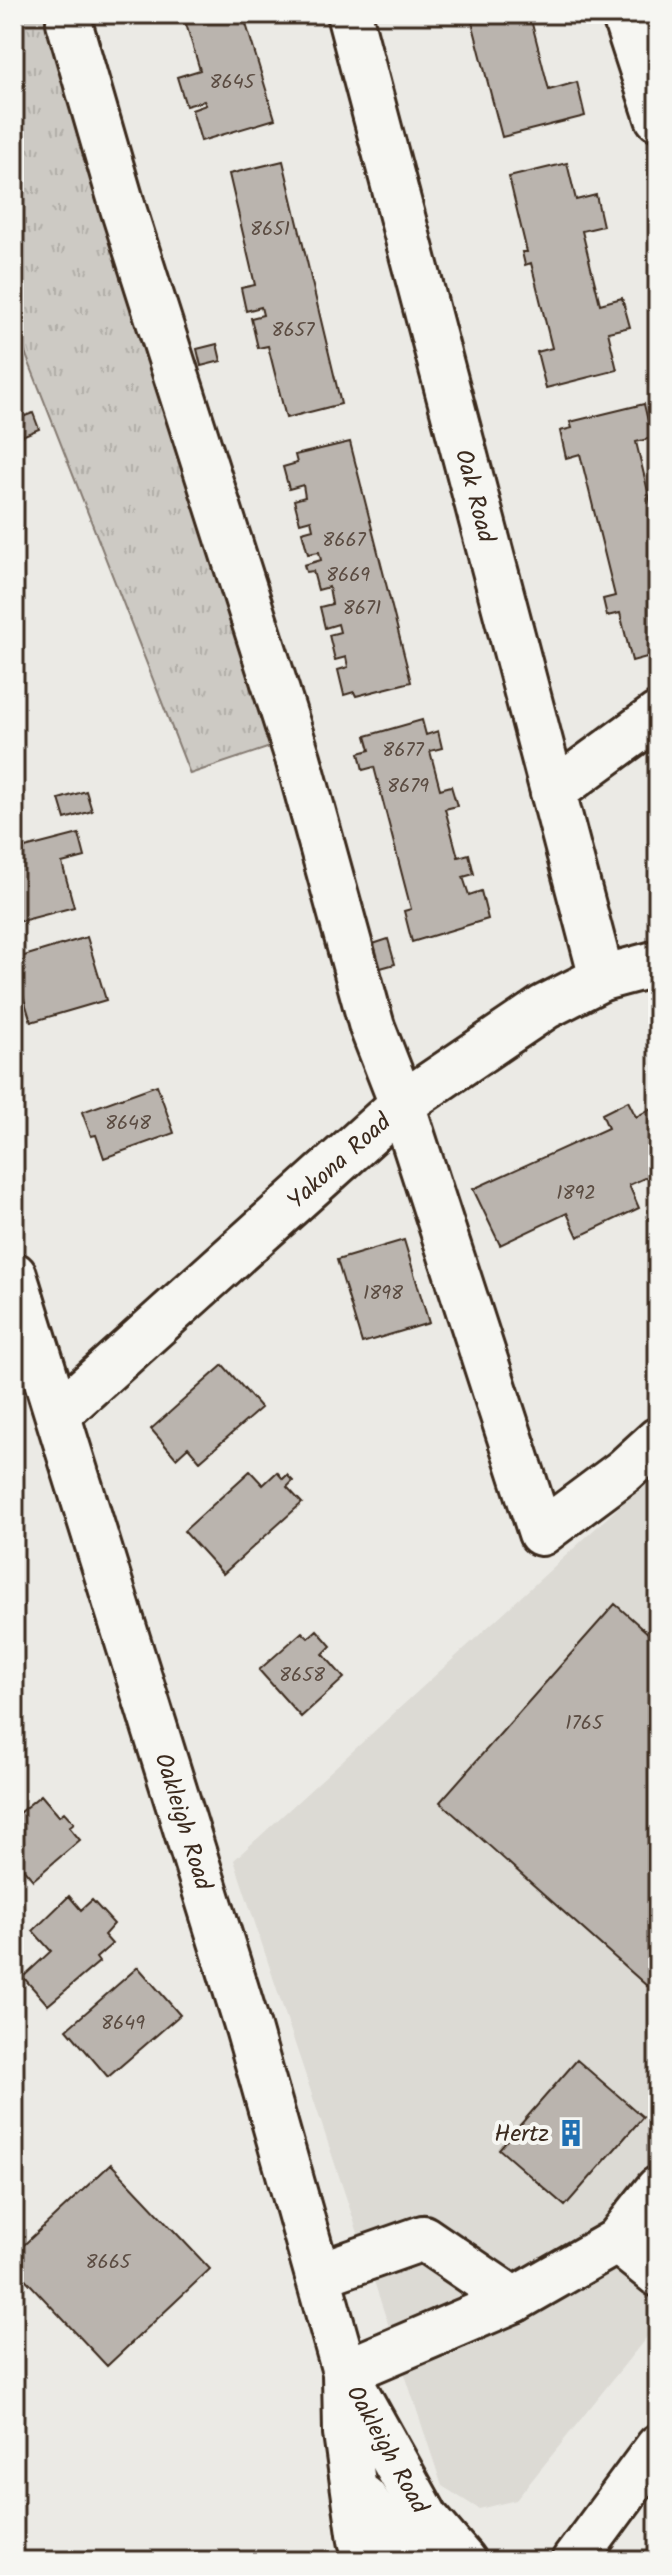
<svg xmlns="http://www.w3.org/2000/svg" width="672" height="2575" viewBox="0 0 672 2575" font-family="Kalam,sans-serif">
  <defs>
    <pattern id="park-tufts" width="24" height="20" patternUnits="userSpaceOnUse" patternTransform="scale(2)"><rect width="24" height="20" fill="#cdcac4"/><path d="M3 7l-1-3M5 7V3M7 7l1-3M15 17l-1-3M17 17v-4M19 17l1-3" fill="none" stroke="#b1aea8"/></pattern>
  </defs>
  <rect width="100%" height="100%" fill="#ebeae5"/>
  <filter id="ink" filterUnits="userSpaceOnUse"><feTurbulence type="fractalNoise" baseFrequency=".0125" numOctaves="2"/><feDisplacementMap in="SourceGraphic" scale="16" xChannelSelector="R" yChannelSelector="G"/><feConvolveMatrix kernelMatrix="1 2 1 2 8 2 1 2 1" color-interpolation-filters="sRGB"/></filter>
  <g filter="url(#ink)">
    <path fill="#dcdad4" d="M 658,1471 L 658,2323 L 516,2500 L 479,2509 L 442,2486 L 234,1860 Z"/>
    <path fill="url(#park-tufts)" stroke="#847a71" stroke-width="2" d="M 14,14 L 46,14 L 276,745 L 190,774 L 14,324 Z"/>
    <path fill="#bab4ae" stroke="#3b2a1e" stroke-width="2" d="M 183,14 L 243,14 L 275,119 L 201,141 L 192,110 L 206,105 L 204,101 L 186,106 L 177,77 L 200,70 Z
      M 455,14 L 537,14 L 530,16 L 549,90 L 577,82 L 585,116 L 502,137 L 471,18 L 457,22 Z
      M 283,161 L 341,404 L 286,418 L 268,346 L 258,348 L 251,318 L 263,315 L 261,307 L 246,311 L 241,288 L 255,285 L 229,174 Z
      M 567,163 L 576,200 L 596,195 L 603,226 L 582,231 L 600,304 L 622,298 L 630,327 L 608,332 L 617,370 L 546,388 L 537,352 L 552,348 L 531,263 L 525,265 L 522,252 L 527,252 L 509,177 Z
      M 217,344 L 221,361 L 201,366 L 197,349 Z
      M 644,404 L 652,438 L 636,442 L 655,520 L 658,519 L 658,654 L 632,661 L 620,613 L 607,616 L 603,599 L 615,596 L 580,454 L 566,458 L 560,431 L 572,428 L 570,422 Z
      M 33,413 L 39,429 L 17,438 L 14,420 Z
      M 350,442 L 411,682 L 356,696 L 354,692 L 344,695 L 338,670 L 348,667 L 346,657 L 335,660 L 329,635 L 340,632 L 338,624 L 325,628 L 320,607 L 332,604 L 329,587 L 318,590 L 313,571 L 306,572 L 304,565 L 321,560 L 319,552 L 308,554 L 302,532 L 313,529 L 311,520 L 300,523 L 294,500 L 305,497 L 303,485 L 289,489 L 283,467 L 297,463 L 295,455 Z
      M 422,720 L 426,735 L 438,731 L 442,748 L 430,751 L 440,789 L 451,786 L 457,806 L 445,809 L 458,857 L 469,854 L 474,874 L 463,877 L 469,895 L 481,891 L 488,919 L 412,942 L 404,911 L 411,909 L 374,767 L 363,770 L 359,753 L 370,750 L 366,736 Z
      M 86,791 L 92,811 L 65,819 L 59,799 Z
      M 79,834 L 85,857 L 62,863 L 74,907 L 14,923 L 14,858 L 22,855 L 21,849 Z
      M 87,937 L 106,1000 L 31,1022 L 21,989 L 14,991 L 14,959 Z
      M 388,939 L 395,964 L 377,969 L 370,945 Z
      M 157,1085 L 174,1133 L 104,1158 L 96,1135 L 91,1136 L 82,1112 Z
      M 628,1101 L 636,1117 L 658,1105 L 658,1172 L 629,1185 L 639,1208 L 578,1237 L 567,1213 L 500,1245 L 473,1189 L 608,1128 L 602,1114 Z
      M 404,1240 L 429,1323 L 362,1343 L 337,1260 Z
      M 223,1365 L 261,1408 L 200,1461 L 188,1447 L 176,1458 L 151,1429 Z
      M 250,1471 L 263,1485 L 277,1472 L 283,1479 L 287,1475 L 293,1481 L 287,1487 L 302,1503 L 223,1574 L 184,1531 Z
      M 615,1604 L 658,1642 L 658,1974 L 647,1986 L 440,1802 Z
      M 317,1630 L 331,1646 L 323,1654 L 344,1678 L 301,1717 L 259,1670 L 302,1632 L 308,1638 Z
      M 41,1795 L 59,1816 L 64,1812 L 74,1823 L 69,1827 L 80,1840 L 33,1880 L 14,1858 L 22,1851 L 14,1842 L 14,1817 Z
      M 69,1896 L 81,1910 L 92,1900 L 114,1924 L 104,1935 L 112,1944 L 96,1958 L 99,1962 L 48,2005 L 23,1977 L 51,1951 L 33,1931 Z
      M 138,1967 L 180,2015 L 108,2077 L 67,2029 Z
      M 577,2060 L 643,2117 L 565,2206 L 499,2149 Z
      M 111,2164 L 210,2269 L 107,2366 L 14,2267 L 14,2254 Z"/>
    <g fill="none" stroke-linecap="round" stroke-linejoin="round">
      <g stroke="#3b2a1e" stroke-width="50">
        <g id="minor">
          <path d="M 72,14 L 69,22 L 122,205 L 298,758 L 372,1027 L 402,1104 L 541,1533 L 624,1471 L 658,1440"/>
          <path id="s1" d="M 349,14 L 602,978"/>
          <path d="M 624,14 L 658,118"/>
          <path d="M 553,792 L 658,715"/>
          <path id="s2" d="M 14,1275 L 248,2028 L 345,2372 L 346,2433 L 361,2540 L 368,2561"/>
          <path id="s3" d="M 58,1414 L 402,1104 L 545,1007 L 602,978 L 658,963"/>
          <path d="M 658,2189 L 617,2241 L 658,2274"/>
          <path d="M 318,2275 L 423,2238 L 514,2300 L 617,2241"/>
          <path d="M 345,2372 L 514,2300"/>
          <path id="s4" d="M 346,2374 L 426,2518 L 463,2561"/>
          <path d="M 364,2498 L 407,2561"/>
        </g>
      </g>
      <g stroke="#3b2a1e" stroke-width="50">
        <path id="major" d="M 574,2561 L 658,2447"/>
      </g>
      <use href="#minor" stroke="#f6f6f2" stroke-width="44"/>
      <use href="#major" stroke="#f6f6f2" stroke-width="44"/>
    </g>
  </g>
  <defs>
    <g id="building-bare" transform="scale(2.16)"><path d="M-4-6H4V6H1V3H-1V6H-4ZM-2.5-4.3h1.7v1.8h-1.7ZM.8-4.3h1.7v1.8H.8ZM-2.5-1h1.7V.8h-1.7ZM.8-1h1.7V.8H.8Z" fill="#1f6fb2" stroke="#f6f6f2" stroke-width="2.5" paint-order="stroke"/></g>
  </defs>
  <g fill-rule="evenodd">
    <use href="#building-bare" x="571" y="2133"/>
  </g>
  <g text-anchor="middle" stroke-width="8" stroke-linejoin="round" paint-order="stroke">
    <g font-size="20" fill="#5b4c42">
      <text x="232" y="88">8645</text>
      <text x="270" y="235">8651</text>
      <text x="293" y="336">8657</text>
      <text x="344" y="546">8667</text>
      <text x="348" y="581">8669</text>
      <text x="362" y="614">8671</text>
      <text x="403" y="756">8677</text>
      <text x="408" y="792">8679</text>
      <text x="128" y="1129">8648</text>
      <text x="576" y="1199">1892</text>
      <text x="383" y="1299">1898</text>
      <text x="302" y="1681">8658</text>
      <text x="584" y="1729">1765</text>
      <text x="123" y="2029">8649</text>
      <text x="108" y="2268">8665</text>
    </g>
    <g font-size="24" fill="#3b2a1e" stroke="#f6f6f2">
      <text dy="8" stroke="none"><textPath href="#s1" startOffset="498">Oak Road</textPath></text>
      <text dy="8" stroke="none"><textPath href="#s3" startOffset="378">Yakona Road</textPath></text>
      <text dy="8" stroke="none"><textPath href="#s2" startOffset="572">Oakleigh Road</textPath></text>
      <text dy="8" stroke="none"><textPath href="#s4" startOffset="86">Oakleigh Road</textPath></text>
    </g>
    <g font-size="24" fill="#3b2a1e" stroke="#f6f6f2" text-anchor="end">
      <text x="549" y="2141">Hertz</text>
    </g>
  </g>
  <rect width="672" height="2575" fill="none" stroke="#f6f6f2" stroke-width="48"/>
  <rect x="24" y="24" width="624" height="2527" fill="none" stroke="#3b2a1e" stroke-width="3" filter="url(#ink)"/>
</svg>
